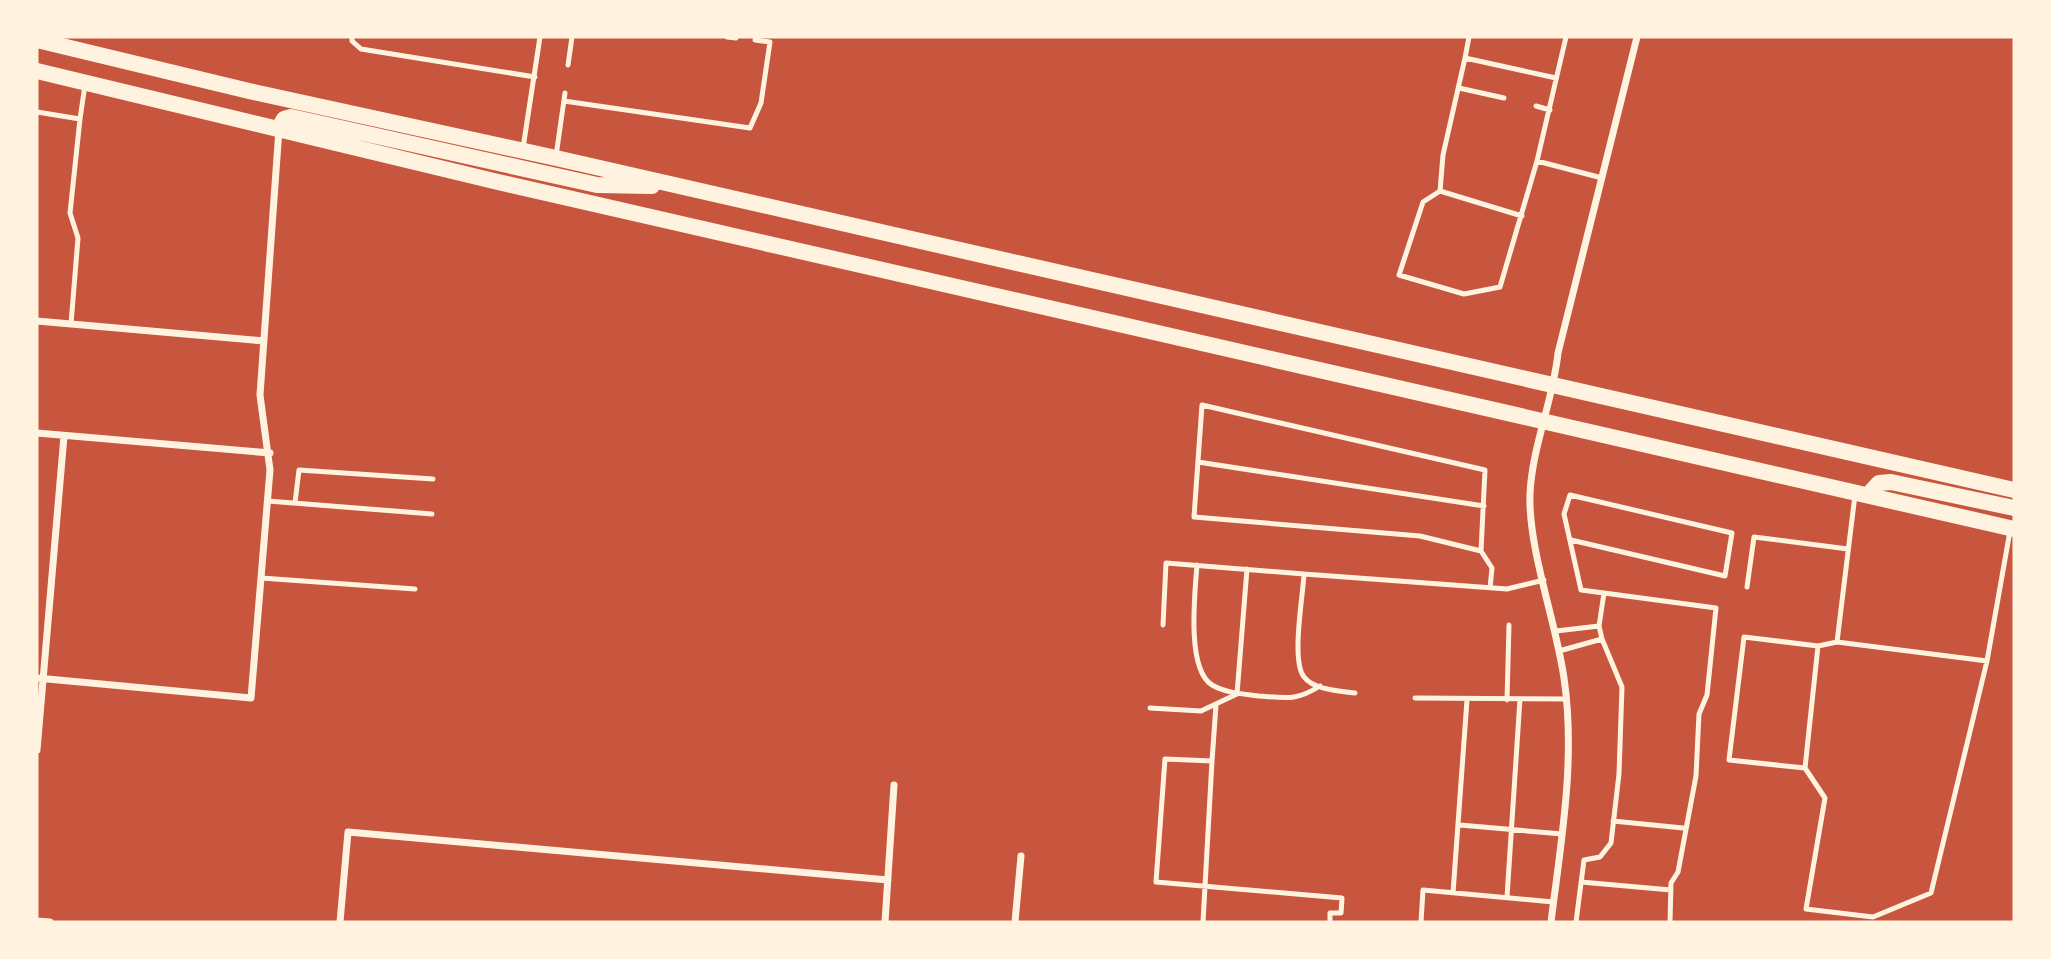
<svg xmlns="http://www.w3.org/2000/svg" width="2051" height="959" viewBox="0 0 2051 959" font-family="Rubik,sans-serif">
  <rect width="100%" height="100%" fill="#c8553d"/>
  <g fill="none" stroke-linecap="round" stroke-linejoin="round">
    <path stroke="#fff3e0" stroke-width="5" d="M 352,37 L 352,41 L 361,49 L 535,77
      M 727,37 L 736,38
      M 1469,37 L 1465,58 L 1556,78
      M 568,65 L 572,37
      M 1459,88 L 1504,98
      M 564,101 L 750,128 L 761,103 L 770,42 L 755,40
      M 1536,106 L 1550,110
      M 37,112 L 80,119 L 85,85
      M 523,148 L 540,37
      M 556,156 L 565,93
      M 1537,161 L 1566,37
      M 1440,191 L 1443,155 L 1465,58
      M 1522,216 L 1440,191 L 1423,202 L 1399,275 L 1464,294 L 1500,287 L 1537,161 L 1602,178
      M 71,324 L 78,238 L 70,213 L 80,119
      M 1198,462 L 1484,506
      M 1855,495 L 1837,642 L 1987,661
      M 268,501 L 432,514
      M 295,503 L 299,470 L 433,479
      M 1571,540 L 1725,576 L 1732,533 L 1570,495 L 1564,514 L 1581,590 L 1604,593
      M 1481,551 L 1420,536 L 1194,517 L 1202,405 L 1485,470 L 1481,551 L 1492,568 L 1490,588
      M 1197,565 C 1195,592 1186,669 1212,685 C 1226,693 1243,694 1259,696 C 1287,698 1296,701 1320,686
      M 261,578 L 415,589
      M 1747,587 L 1754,537 L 1848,549
      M 1163,625 L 1166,563 L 1304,574
      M 1599,626 L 1604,593 L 1716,608 L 1707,695 L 1699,714 L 1696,776 L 1678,872 L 1671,883 L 1670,922
      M 1556,631 L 1599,626 L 1602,639 L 1559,651
      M 1818,646 L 1837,642
      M 1355,693 C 1340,691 1314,690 1304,677 C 1291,661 1303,596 1304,574 L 1507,589 L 1544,580
      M 1237,694 L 1247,569
      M 1415,698 L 1566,699
      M 1507,700 L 1509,625
      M 1216,705 L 1212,761 L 1165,759 L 1156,882 L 1342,898 L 1341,913 L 1330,913 L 1330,922
      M 1150,708 L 1201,711 L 1237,694
      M 1805,768 L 1729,760 L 1744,637 L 1818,646 L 1805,768 L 1825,798 L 1806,909 L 1873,917 L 1931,893 L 1987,661 L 2010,531
      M 1613,821 L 1683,828
      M 1460,825 L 1562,834
      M 1581,882 L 1671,890
      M 1453,893 L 1467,700
      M 1507,897 L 1520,699
      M 1203,922 L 1212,761
      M 1421,922 L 1423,890 L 1553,902
      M 1576,922 L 1584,860 L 1600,857 L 1611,843 L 1619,774 L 1622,687 L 1602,639"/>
    <path stroke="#fff3e0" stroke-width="7" d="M 37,321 L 264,341
      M 37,433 L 270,453
      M 37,678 L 251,698 L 270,470 L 260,395 L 279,129
      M 37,750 L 64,436
      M 37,921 L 50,922
      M 340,922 L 348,832 L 888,880
      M 885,922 L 894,785
      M 1015,922 L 1021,856
      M 1551,922 C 1561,841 1576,760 1564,678 C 1556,622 1528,548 1530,494 C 1532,447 1553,401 1558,353 L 1637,37"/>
    <path stroke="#fff3e0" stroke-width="16" d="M 37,40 L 249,91 L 556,158 L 2014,490
      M 37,71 L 498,182 L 2014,529
      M 279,128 L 284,119 L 291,117 L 597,185 L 652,186
      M 1868,495 L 1879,483 L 1891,482 L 2014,508"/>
  </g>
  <rect width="2051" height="959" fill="none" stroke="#fff3e0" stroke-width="77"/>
</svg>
